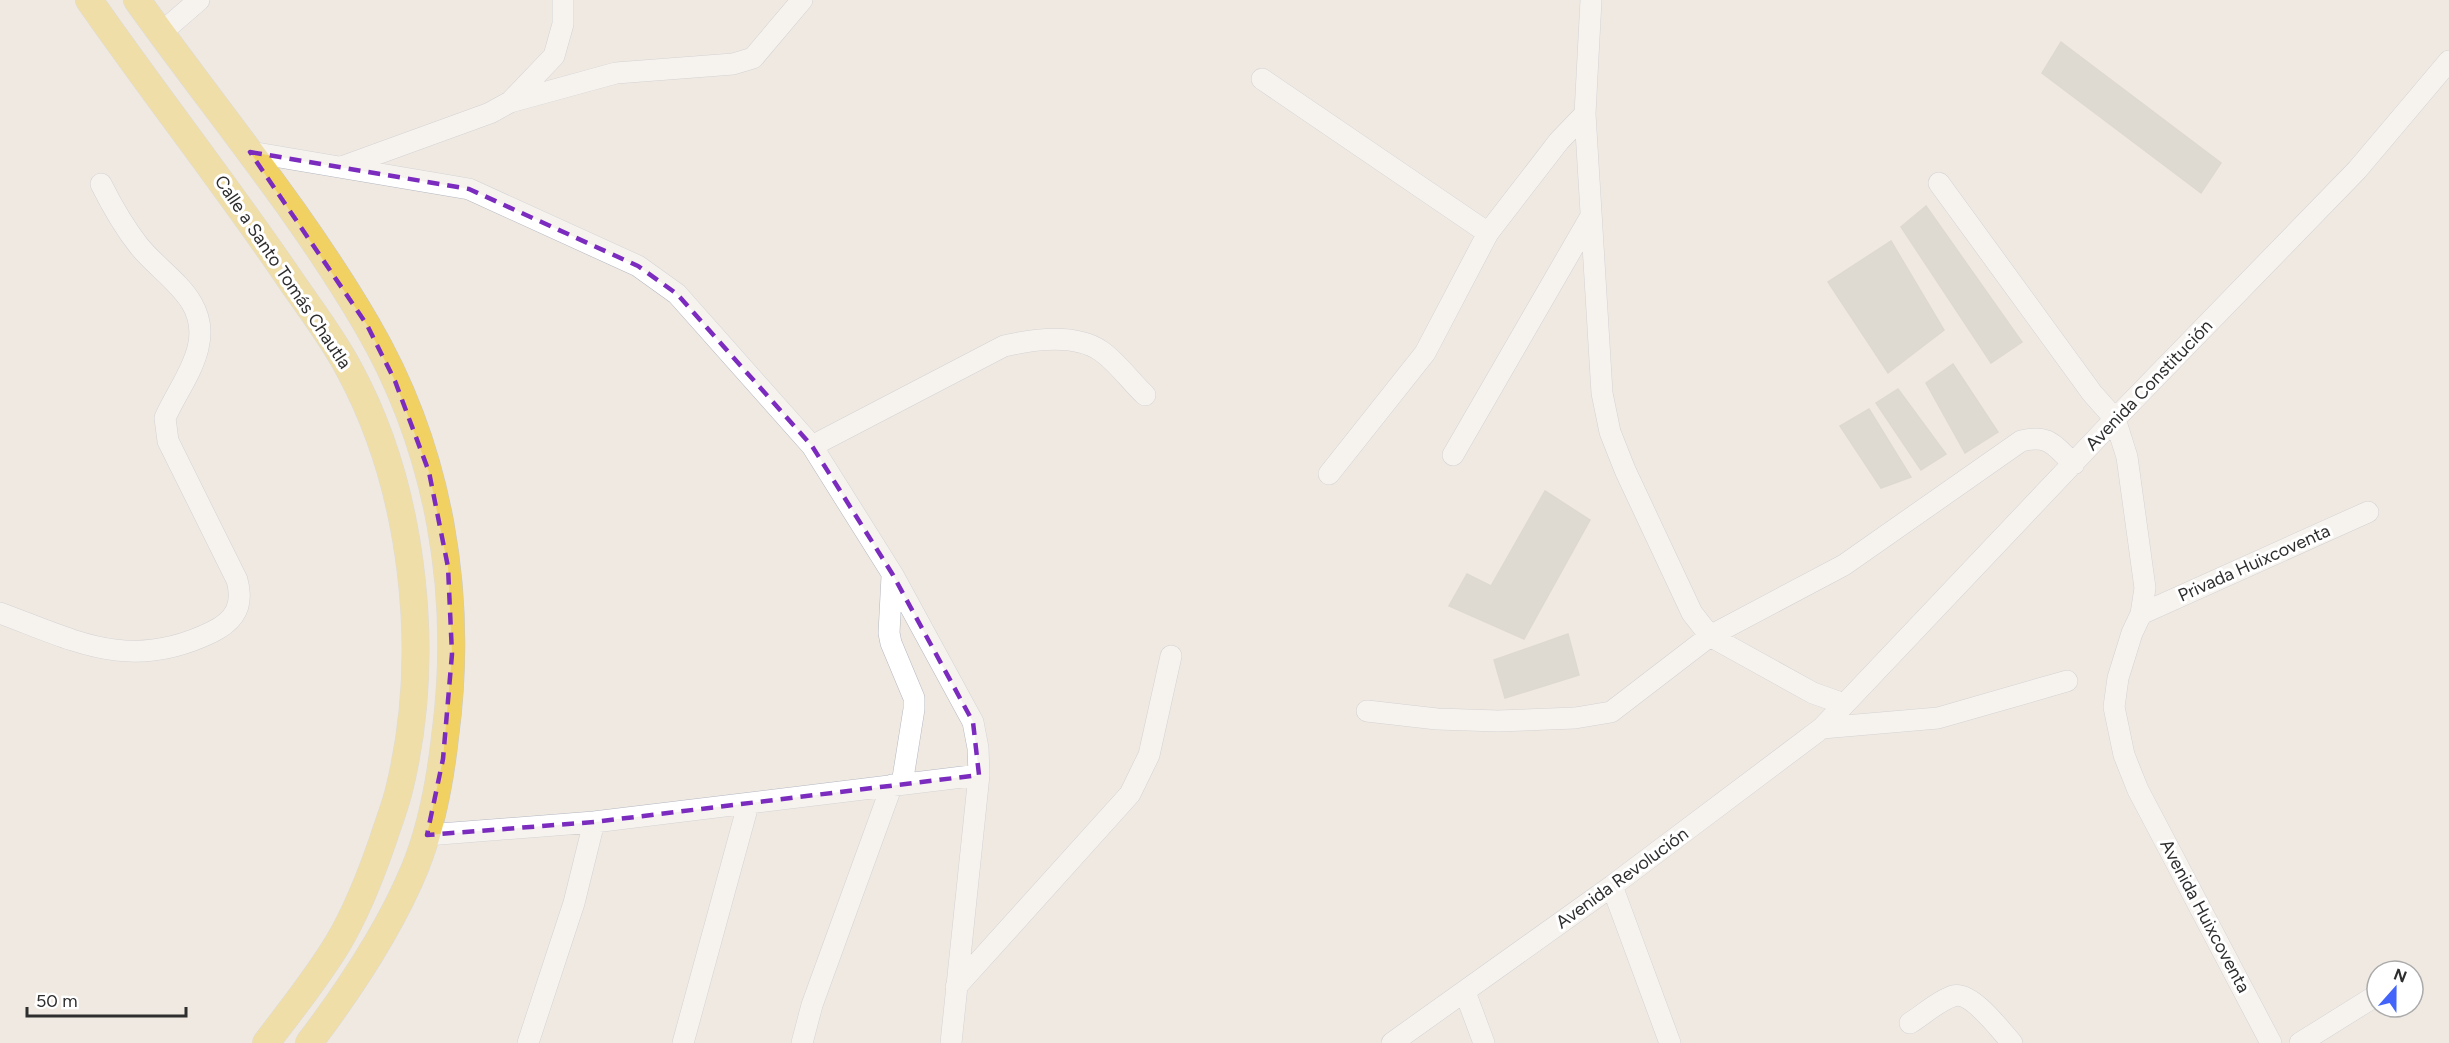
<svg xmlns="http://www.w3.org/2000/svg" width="2449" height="1043" viewBox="0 0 2449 1043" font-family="Figtree,sans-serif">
  <rect width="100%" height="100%" fill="#efe9e1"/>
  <path fill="#cbc7bf" stroke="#cbc5ba" stroke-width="1.5" d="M 2061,42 L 2221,163 L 2201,193 L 2042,73 Z
    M 1926,206 L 2022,342 L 1991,363 L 1901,227 Z
    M 1891,241 L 1944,330 L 1888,373 L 1828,282 Z
    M 1953,364 L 1998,432 L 1965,453 L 1926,383 Z
    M 1898,389 L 1946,454 L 1921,470 L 1876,403 Z
    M 1869,409 L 1911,477 L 1881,488 L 1840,426 Z
    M 1545,491 L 1590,520 L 1524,639 L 1449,606 L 1467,574 L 1491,586 Z
    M 1568,634 L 1579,675 L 1505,698 L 1494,660 Z"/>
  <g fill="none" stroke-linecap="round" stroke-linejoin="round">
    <g stroke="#b4b7c1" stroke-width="22">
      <path id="minor" d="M 1591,0 L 1585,114 L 1602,393 L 1610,432 L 1625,470 L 1692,613 L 1710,636 L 1813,693 L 1844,704
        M 161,33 L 199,0
        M 1262,79 L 1488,233
        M 510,102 L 616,73 L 733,64 L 753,58 L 802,0
        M 250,152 L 469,189 L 638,266 L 677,294 L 812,446 L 893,575 L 973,722 L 978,748 L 979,775 L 951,1043
        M 344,166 L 490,113 L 510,102 L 554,56 L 563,24 L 563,0
        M 1939,183 L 2092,393 L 2115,419 L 2127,457 L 2145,588 L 2141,614 L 2132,633 L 2118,678 L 2114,707 L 2124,755 L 2138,790 L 2271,1043
        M 812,446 L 1004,346 C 1034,339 1075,333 1101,351 C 1117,362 1131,382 1145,395
        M 1453,455 L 1591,216
        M 1329,474 L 1425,353 L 1488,233 L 1559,141 L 1585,114
        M 892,576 L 889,633 L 891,643 L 914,698 L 914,709 L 902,784
        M 0,613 C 78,642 130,672 212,632 C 235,621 244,605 237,580 L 168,441 L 165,418 C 175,395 192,373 198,348 C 210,299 165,278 139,246 C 124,227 112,206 101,184
        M 2141,614 L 2368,512
        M 1367,711 L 1437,719 L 1498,721 L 1575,718 L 1611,712 L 1710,636 L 1844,565 L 2021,441 C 2051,434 2054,446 2074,464
        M 1822,728 L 1938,718 L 2067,681
        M 427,835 L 594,822 L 979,775
        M 1612,886 L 1670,1043
        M 956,987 L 1130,794 L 1149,755 L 1171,656
        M 1465,992 L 1484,1043
        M 1910,1023 C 1923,1015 1938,1001 1953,996 C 1971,990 2001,1031 2012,1043
        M 528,1043 L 574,903 L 594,822
        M 683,1043 L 748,805
        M 802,1043 L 812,1005 L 892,785
        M 1392,1043 L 1612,886 L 1822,728 L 2115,419 L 2357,170 L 2449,61
        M 2300,1043 L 2377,995"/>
    </g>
    <g stroke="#c9c9c9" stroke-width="28">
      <path id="major" d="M 89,0 C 153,92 222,180 285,272 C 307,305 332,336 350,371 C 415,492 432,657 399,790 C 395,807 388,824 383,840 C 371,875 357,911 338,943 C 317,978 291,1010 266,1043
        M 137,0 C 214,108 300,210 367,325 C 440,450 464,595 445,737 C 440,782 432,826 415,868 C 389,931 350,989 309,1043"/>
    </g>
    <use href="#minor" stroke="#fff" stroke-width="21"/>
    <use href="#major" stroke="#f2d163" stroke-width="27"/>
  </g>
  <path d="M0 0H2449V1043H0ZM 250,152 L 469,189 L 638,266 L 677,294 L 812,446 L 893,575 L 973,722 L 979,775 L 594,822 L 427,835 L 443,759 L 452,654 L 448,567 L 429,472 L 395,381 L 367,325 Z" fill="#efe9e1" fill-opacity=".55" fill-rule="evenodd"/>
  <path fill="none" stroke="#7b2cbf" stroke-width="4.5" stroke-dasharray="12 8" stroke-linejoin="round" d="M 250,152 L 469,189 L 638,266 L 677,294 L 812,446 L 893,575 L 973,722 L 979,775 L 594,822 L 427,835 L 443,759 L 452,654 L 448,567 L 429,472 L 395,381 L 367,325 Z"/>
  <g text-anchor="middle" stroke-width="6" stroke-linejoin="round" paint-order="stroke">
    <g font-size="18" fill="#2e2e2e" stroke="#fff">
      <text transform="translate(283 272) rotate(56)" y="6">Calle a Santo Tomás Chautla</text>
      <text transform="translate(2149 385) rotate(-46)" y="6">Avenida Constitución</text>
      <text transform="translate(2254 563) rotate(-24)" y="6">Privada Huixcoventa</text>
      <text transform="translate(1622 878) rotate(-36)" y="6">Avenida Revolución</text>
      <text transform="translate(2205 916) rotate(62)" y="6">Avenida Huixcoventa</text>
    </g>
  </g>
  <g transform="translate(2395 989) rotate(21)"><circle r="28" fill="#ffffff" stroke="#ababab" stroke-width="1.5"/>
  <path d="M0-4.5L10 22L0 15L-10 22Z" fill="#4264fb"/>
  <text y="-9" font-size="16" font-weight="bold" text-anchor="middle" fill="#2e2e2e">N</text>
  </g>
  <path d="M27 1007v9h159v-9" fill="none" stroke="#2e2e2e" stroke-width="3"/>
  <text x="36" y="1007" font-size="18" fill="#2e2e2e" stroke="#ffffff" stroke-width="4.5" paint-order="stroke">50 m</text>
</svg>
